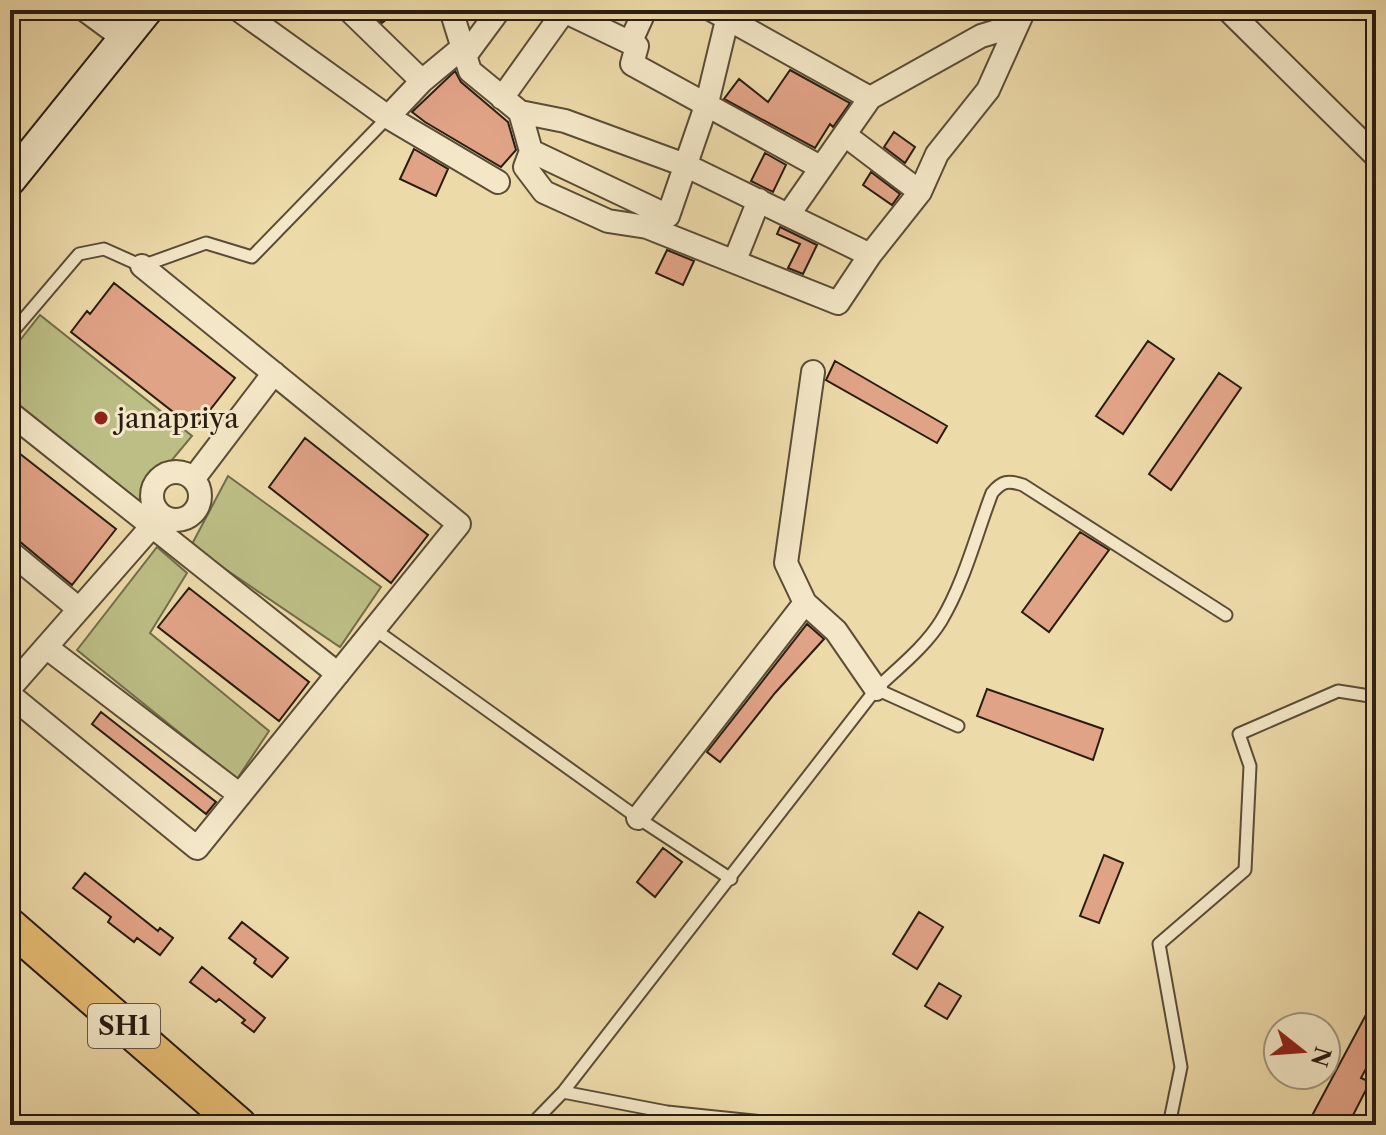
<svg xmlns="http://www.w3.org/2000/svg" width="1386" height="1135" viewBox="0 0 1386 1135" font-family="'Libre Caslon Text',serif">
  <rect width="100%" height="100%" fill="#eddaa9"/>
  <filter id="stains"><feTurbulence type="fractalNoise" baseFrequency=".0025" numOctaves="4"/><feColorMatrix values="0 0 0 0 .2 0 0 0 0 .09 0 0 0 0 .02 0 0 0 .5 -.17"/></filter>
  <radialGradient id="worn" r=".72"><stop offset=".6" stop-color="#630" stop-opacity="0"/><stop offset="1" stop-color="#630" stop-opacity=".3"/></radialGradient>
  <path fill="#bcbe85" stroke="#726d4b" stroke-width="2" d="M 40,315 L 192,436 L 137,502 L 10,400 L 10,353 Z
    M 228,476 L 381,587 L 340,647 L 191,546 Z
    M 157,547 L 187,573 L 150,633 L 269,731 L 237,779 L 77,650 Z"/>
  <path fill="#e1a386" stroke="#291c11" stroke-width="2" d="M 369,10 L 398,10 L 382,23 Z
    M 790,70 L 850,103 L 833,127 L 830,124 L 815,148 L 724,99 L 739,79 L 768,102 Z
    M 455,71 L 461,82 L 508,122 L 516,150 L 501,167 L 425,122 L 412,112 Z
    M 894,132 L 915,147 L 905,163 L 884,147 Z
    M 414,149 L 448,169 L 436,196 L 400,179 Z
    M 765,153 L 786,165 L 773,192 L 751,181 Z
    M 871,172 L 900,194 L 892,205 L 863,185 Z
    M 780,227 L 817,245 L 803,274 L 788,268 L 800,244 L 777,234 Z
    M 667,250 L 694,261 L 683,285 L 656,273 Z
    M 114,283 L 235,378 L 195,429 L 71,332 L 87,311 L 90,314 Z
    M 1148,341 L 1174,359 L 1123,434 L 1096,416 Z
    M 835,361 L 947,426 L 937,443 L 826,380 Z
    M 1219,373 L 1241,388 L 1171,490 L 1149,474 Z
    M 305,438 L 428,535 L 391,583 L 269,487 Z
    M 10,446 L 116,529 L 72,585 L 19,541 L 10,538 Z
    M 1080,532 L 1109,550 L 1049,632 L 1022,612 Z
    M 189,588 L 309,682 L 279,721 L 158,627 Z
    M 807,624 L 824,639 L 775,693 L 720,762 L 707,752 Z
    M 987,689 L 1103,729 L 1093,760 L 977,716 Z
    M 101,712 L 216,802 L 206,814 L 92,724 Z
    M 663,848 L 682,862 L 655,897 L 637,882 Z
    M 1104,855 L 1123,863 L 1099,923 L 1080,916 Z
    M 85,873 L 158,931 L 160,928 L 173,938 L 160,955 L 137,938 L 134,942 L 108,922 L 111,917 L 73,888 Z
    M 919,912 L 943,927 L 917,969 L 893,954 Z
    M 242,922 L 288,958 L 272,977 L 254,963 L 256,959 L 229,938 Z
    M 202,967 L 265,1018 L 254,1032 L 242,1023 L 245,1020 L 219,999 L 216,1002 L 190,982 Z
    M 939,983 L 961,996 L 947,1019 L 925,1006 Z
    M 1376,996 L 1376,1050 L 1361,1078 L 1370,1082 L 1348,1125 L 1307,1125 Z"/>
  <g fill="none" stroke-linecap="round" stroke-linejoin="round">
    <g stroke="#5a4c37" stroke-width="15">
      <path id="lane" d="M 10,335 L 79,254 L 104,249 L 142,266 L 206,243 L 252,257 L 388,117
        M 374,629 L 638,818 L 731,879
        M 876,689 C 898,668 925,647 941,621 C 964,583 976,535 992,493 C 1002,481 1008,480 1023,485 L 1226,615
        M 563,1092 L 876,689 L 958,726
        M 531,1125 L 563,1092 L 667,1112 L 793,1125
        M 1169,1125 L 1181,1067 L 1159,944 L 1245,870 L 1250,766 L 1239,734 L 1338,691 L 1376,697"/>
    </g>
    <g stroke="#5a4c37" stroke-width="26">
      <path id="street" d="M 85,10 L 123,38
        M 239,10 L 388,117 L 498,182
        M 349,10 L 422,81
        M 451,10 L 470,71 L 520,112 L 565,121 L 685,165 L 870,255
        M 712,10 L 870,98 L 789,214
        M 1228,10 L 1376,156
        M 564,11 L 637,46 L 632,64 L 820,167
        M 630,43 L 645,10
        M 465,56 L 499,10
        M 502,98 L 565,10
        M 870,98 L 981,36 L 1017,25
        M 520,112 L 531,151 L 525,167 L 544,192 L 608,221 L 647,227 L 838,303 L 870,255 L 920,192 L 937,154 L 988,90 L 1024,10
        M 388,117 L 422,81 L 463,47
        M 845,135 L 920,192
        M 531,151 L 668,216 L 707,103 L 727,20
        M 735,260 L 759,200
        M 10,413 L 338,674
        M152 496a24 24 0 1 1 48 0a24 24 0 1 1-48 0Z
        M 194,478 L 274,373
        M 10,552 L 79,609
        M 805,603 L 786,563 L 813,372
        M 46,647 L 240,795
        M 10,688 L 160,517
        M 10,695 L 197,848 L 459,524 L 142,266
        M 638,818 L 805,603 L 836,631 L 876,689"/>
    </g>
    <g stroke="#291c11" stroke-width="34">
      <path id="secondary" d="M 10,180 L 147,10"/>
    </g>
    <g stroke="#291c11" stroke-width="38">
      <path id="primary" d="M 10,926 L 239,1125"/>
    </g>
    <use href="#lane" stroke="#f3e7c7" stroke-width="11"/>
    <use href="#street" stroke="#f3e7c7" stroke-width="22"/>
    <use href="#secondary" stroke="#f3e7c7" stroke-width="30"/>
    <use href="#primary" stroke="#e6bd74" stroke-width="34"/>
  </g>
  <circle fill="#8f2418" stroke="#f3e7c7" stroke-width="3" cx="101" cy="418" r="8"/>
  <g text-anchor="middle" stroke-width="6" stroke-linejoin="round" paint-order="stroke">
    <rect fill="#f3e7c7" stroke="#665948" stroke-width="2" x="88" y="1004" width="72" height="44" rx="6"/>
    <g font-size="26" font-weight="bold" fill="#291c11">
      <text x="124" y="1035">SH1</text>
    </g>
    <g font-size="28" fill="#291c11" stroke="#f3e7c7" text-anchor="start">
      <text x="117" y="428">janapriya</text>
    </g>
  </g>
  <rect width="1386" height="1135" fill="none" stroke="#eddaa9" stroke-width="40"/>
  <rect x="12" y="12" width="1362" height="1111" fill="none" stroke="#291c11" stroke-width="4"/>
  <rect x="20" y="20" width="1346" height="1095" fill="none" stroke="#291c11" stroke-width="2"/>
  <g transform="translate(1302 1051) rotate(107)"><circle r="38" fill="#f3e7c7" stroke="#a2967e" stroke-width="2"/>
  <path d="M0-6L14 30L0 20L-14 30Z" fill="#8f2418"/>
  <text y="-12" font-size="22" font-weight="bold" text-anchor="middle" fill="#291c11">N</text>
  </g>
  <rect width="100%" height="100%" filter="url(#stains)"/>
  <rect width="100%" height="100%" fill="url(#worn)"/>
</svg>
